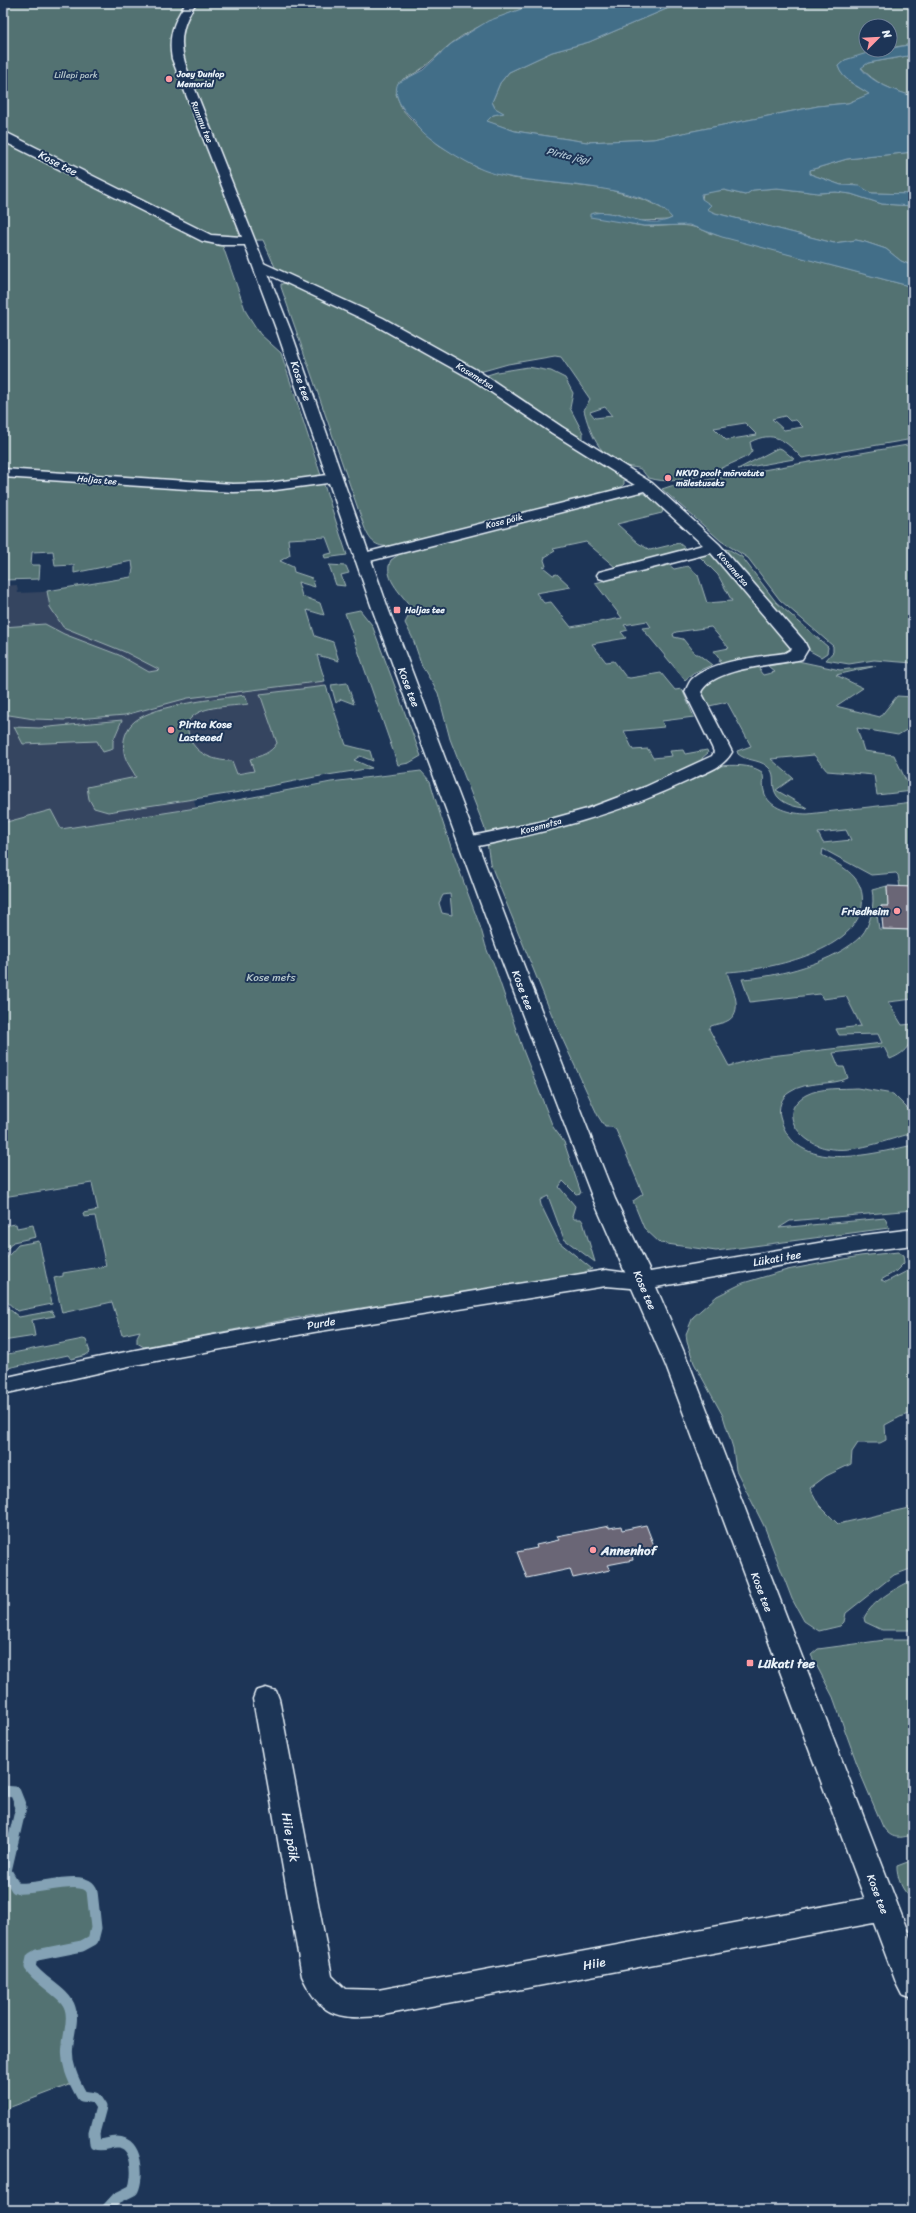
<svg xmlns="http://www.w3.org/2000/svg" width="916" height="2213" viewBox="0 0 916 2213" font-family="Sriracha,sans-serif">
  <rect width="100%" height="100%" fill="#1d3557"/>
  <filter id="ink" filterUnits="userSpaceOnUse"><feTurbulence type="fractalNoise" baseFrequency=".025" numOctaves="2"/><feDisplacementMap in="SourceGraphic" scale="8" xChannelSelector="R" yChannelSelector="G"/><feConvolveMatrix kernelMatrix="1 2 1 2 8 2 1 2 1" color-interpolation-filters="sRGB"/></filter>
  <g filter="url(#ink)">
    <path fill="#344460" d="M 284,569 L 352,764 L 192,791 L 196,808 L 3,838 L 3,586 L 17,585 L 18,593 L 42,592 L 131,577 Z"/>
    <path fill="#537272" stroke="#9eb2b5" fill-rule="evenodd" d="M 3,3 L 538,3 C 508,14 477,24 452,43 C 434,57 424,71 403,79 L 396,94 L 402,109 L 419,128 L 439,145 L 476,167 L 512,178 L 607,189 L 645,200 L 667,211 L 672,218 L 668,220 L 641,221 L 627,219 L 617,214 L 595,212 C 611,218 626,224 643,226 C 669,228 685,220 709,233 L 913,287 L 913,298 L 908,299 L 913,300 L 913,439 L 802,458 C 785,440 774,430 750,442 L 752,451 L 748,456 C 720,469 681,488 649,478 C 645,476 644,470 638,468 C 633,467 628,467 623,465 C 600,458 589,431 584,410 L 590,399 L 561,357 L 555,356 L 508,364 L 469,375 L 624,477 L 624,484 C 612,499 512,515 488,521 C 458,529 429,537 399,546 C 378,548 371,545 364,526 L 281,287 L 281,284 L 287,283 L 275,267 L 263,240 L 221,241 L 246,312 L 260,334 L 281,353 L 344,546 L 347,555 L 325,558 L 324,555 L 332,553 L 326,537 L 288,539 L 290,555 L 280,561 L 293,567 L 294,572 L 312,578 L 315,587 L 298,582 L 302,596 L 320,603 L 324,615 L 307,610 L 315,636 L 333,642 L 339,661 L 317,655 L 325,681 L 188,698 L 125,715 L 64,720 L 34,719 L 9,715 L 3,716 L 3,627 L 45,624 L 64,634 L 119,655 L 149,672 L 160,670 L 125,652 L 63,627 L 50,607 L 47,591 L 131,577 L 133,569 L 132,561 L 74,573 L 74,565 L 55,566 L 53,551 L 32,552 L 31,565 L 40,565 L 39,579 L 3,580 ZM 605,407 L 612,416 L 595,418 L 590,412 ZM 785,416 L 790,421 L 796,420 L 803,427 L 784,430 L 772,419 ZM 745,423 L 757,435 L 726,440 L 714,428 Z
      M 684,3 L 913,3 L 913,44 L 890,48 L 890,26 L 866,26 L 866,50 L 881,50 L 845,60 L 838,66 C 842,80 858,87 870,94 L 848,103 L 818,106 L 653,139 L 587,142 L 515,131 L 486,121 L 493,115 L 503,113 L 495,108 L 492,102 L 500,83 L 509,72 L 552,52 L 589,42 L 671,7 Z
      M 913,55 L 913,96 C 894,91 873,83 861,67 L 868,63 Z
      M 913,152 L 913,194 L 871,193 L 854,185 L 841,185 L 810,174 L 810,170 L 847,159 Z
      M 777,188 L 818,193 L 836,192 L 851,194 L 882,204 L 913,206 L 913,266 L 901,261 L 886,249 L 865,242 L 856,240 L 834,243 L 715,213 L 709,212 L 702,199 L 703,193 L 724,190 L 745,195 L 753,190 Z
      M 528,367 L 551,371 L 565,378 L 573,393 L 570,408 L 583,433 L 583,442 L 481,377 L 497,372 Z
      M 913,444 L 913,663 L 874,660 L 849,664 L 826,660 L 833,652 L 833,646 L 780,600 L 748,558 L 721,541 L 662,489 L 671,486 Z
      M 778,448 L 782,449 L 794,459 L 738,469 Z
      M 631,493 L 648,494 L 664,507 L 662,513 L 617,524 L 638,543 L 650,550 L 679,543 L 686,549 L 701,546 L 623,568 L 619,566 L 615,567 L 586,542 L 553,549 L 555,551 L 545,557 L 544,560 L 546,566 L 543,567 L 553,575 L 557,574 L 571,587 L 536,593 L 544,603 L 551,602 L 571,627 L 622,618 L 595,583 L 712,552 L 794,646 L 790,653 L 721,664 L 719,661 L 721,660 L 714,651 L 729,648 L 711,627 L 676,632 L 673,634 L 674,637 L 683,639 L 695,654 L 698,654 L 712,665 L 693,673 L 685,680 L 642,628 L 651,627 L 647,621 L 624,625 L 628,630 L 621,632 L 626,638 L 592,644 L 606,662 L 614,661 L 626,677 L 630,678 L 661,673 L 675,690 L 682,689 L 694,717 L 662,721 L 664,727 L 624,731 L 633,750 L 648,749 L 653,758 L 672,756 L 670,751 L 683,750 L 685,754 L 707,750 L 708,753 L 702,758 L 703,761 L 606,805 L 610,812 L 718,766 C 733,765 750,764 762,772 C 765,779 762,784 764,791 C 768,809 792,814 808,814 L 913,802 L 913,887 L 900,887 L 898,875 L 896,873 L 871,875 L 823,849 L 822,855 C 843,867 866,877 862,906 C 854,953 766,970 727,972 C 730,985 745,1009 729,1020 C 725,1023 716,1024 711,1026 L 709,1029 L 729,1066 L 762,1057 L 882,1043 L 878,1034 L 839,1035 L 836,1029 L 861,1026 L 846,996 L 823,999 L 820,994 L 750,1002 L 742,979 C 777,977 836,962 861,936 C 871,925 875,903 872,890 L 887,886 L 888,906 L 881,906 L 882,915 L 877,915 L 879,929 L 913,930 L 913,999 L 888,1002 L 902,1025 L 913,1024 C 913,1042 908,1052 890,1059 L 884,1047 L 833,1053 L 839,1067 L 844,1067 L 848,1078 C 833,1086 807,1080 790,1092 C 781,1097 778,1108 780,1117 C 795,1176 872,1154 913,1145 L 913,1210 L 790,1221 L 779,1228 L 885,1218 L 889,1228 L 716,1251 L 660,1243 L 644,1228 L 633,1201 L 643,1194 L 616,1130 L 612,1127 L 605,1127 L 598,1116 L 556,1025 L 490,863 L 485,829 L 450,739 L 438,693 L 422,666 L 413,639 L 405,623 L 408,617 L 414,612 C 406,597 381,579 391,560 L 401,553 ZM 699,556 L 718,575 L 732,601 L 707,603 L 698,575 L 688,566 L 674,569 L 668,564 ZM 846,830 L 851,840 L 823,843 L 818,833 Z
      M 720,548 L 730,550 L 742,557 L 776,602 L 828,647 L 827,653 L 821,657 L 810,651 Z
      M 329,565 L 346,566 L 349,573 L 341,575 L 345,586 L 336,585 Z
      M 360,610 L 372,625 L 421,756 L 409,763 L 398,765 L 345,613 Z
      M 798,661 L 840,670 L 876,666 L 836,675 L 863,688 L 836,706 L 880,717 L 897,696 L 913,697 L 913,726 L 898,735 L 857,728 L 864,751 L 894,755 L 910,789 L 913,789 L 913,791 L 877,795 L 874,775 L 827,771 L 814,755 L 771,759 L 793,778 L 776,790 L 807,808 C 796,808 779,803 775,792 C 771,781 777,774 767,766 C 758,759 746,761 738,754 L 737,751 L 751,746 L 727,702 L 705,707 L 700,699 L 700,687 L 720,675 L 756,666 L 761,670 L 759,670 L 763,675 L 775,672 L 768,666 Z
      M 347,683 L 354,704 L 341,699 L 336,703 L 331,685 Z
      M 326,686 L 346,745 L 370,751 L 373,761 L 360,756 L 354,760 L 372,768 L 315,777 L 240,792 L 108,812 L 94,808 L 89,799 L 87,787 L 136,777 C 132,769 125,761 124,752 C 122,741 126,728 135,721 C 157,704 217,699 245,695 L 248,704 C 231,707 203,705 191,718 C 187,721 188,726 188,730 C 190,752 212,761 232,761 L 237,774 L 254,771 L 250,759 C 261,756 271,753 277,743 L 260,694 Z
      M 122,720 L 113,741 L 113,749 L 103,752 L 97,741 L 23,744 L 14,727 L 39,728 Z
      M 421,771 L 430,781 C 444,830 462,878 480,926 C 484,937 486,953 493,962 L 523,1050 L 553,1127 L 564,1142 L 581,1193 L 576,1194 L 563,1181 L 559,1187 L 575,1206 L 572,1216 L 574,1219 L 581,1219 L 583,1222 L 595,1262 L 564,1239 L 548,1196 L 540,1200 L 541,1205 L 559,1242 L 592,1269 L 578,1275 L 295,1318 L 144,1347 L 137,1343 L 137,1337 L 140,1331 L 122,1335 L 112,1302 L 62,1313 L 54,1278 L 63,1276 L 63,1273 L 106,1266 L 95,1216 L 84,1217 L 83,1213 L 98,1210 L 92,1183 L 3,1197 L 3,823 L 51,810 L 61,829 L 196,808 L 331,782 ZM 450,894 L 452,915 L 442,913 L 439,903 L 443,895 Z
      M 857,1088 L 893,1094 L 913,1114 L 913,1133 C 886,1140 854,1154 826,1148 C 801,1143 775,1112 806,1095 C 821,1087 841,1089 857,1088 Z
      M 16,1224 L 17,1228 L 33,1225 L 36,1237 L 13,1242 L 3,1254 L 3,1226 Z
      M 39,1241 L 52,1304 L 17,1311 L 3,1298 L 3,1262 L 18,1245 Z
      M 898,1252 L 903,1255 L 904,1263 L 896,1271 L 881,1280 L 886,1282 L 913,1268 L 913,1413 L 900,1417 L 885,1425 L 886,1440 L 880,1443 L 858,1443 L 852,1452 L 851,1464 L 826,1476 L 810,1488 L 819,1505 L 838,1524 L 913,1507 L 913,1568 L 894,1575 L 846,1613 L 844,1622 L 840,1626 L 819,1631 L 804,1621 L 792,1599 L 765,1528 L 736,1470 L 733,1448 L 723,1416 L 694,1363 L 687,1342 L 686,1334 L 693,1317 L 717,1296 L 743,1283 L 787,1270 L 860,1256 Z
      M 3,1304 L 19,1317 L 52,1311 L 55,1316 L 32,1320 L 35,1336 L 3,1341 Z
      M 83,1339 L 86,1340 L 90,1352 L 86,1355 L 71,1359 L 68,1355 L 3,1369 L 3,1355 Z
      M 913,1580 L 913,1630 L 882,1630 L 865,1622 L 864,1618 C 872,1601 896,1588 913,1580 Z
      M 885,1640 L 913,1640 L 913,1835 C 899,1838 892,1840 883,1827 L 861,1775 L 833,1697 L 811,1655 L 818,1649 Z
      M 11,1854 L 6,1871 L 16,1888 L 41,1888 L 80,1880 C 90,1882 94,1890 94,1900 C 93,1912 99,1924 95,1937 C 91,1949 45,1950 32,1958 C 24,1983 63,1988 70,2006 C 75,2020 68,2036 67,2049 C 66,2061 70,2072 74,2083 L 3,2110 L 3,1857 Z
      M 913,1860 L 913,1898 C 903,1895 896,1875 897,1866 Z"/>
    <path fill="#426e88" stroke="#84a2b5" d="M 538,3 L 684,3 L 671,7 L 589,42 L 552,52 L 509,72 L 500,83 L 492,102 L 495,108 L 504,113 L 493,115 L 487,121 L 515,131 L 587,142 L 653,139 L 818,106 L 848,103 L 869,94 C 858,86 842,80 838,66 L 845,60 L 867,53 L 913,44 L 913,55 L 868,63 L 861,68 C 872,83 895,91 913,96 L 913,152 L 847,159 L 810,170 L 810,174 L 841,185 L 860,186 L 871,193 L 913,194 L 913,206 L 882,204 L 851,194 L 836,192 L 818,193 L 777,188 L 753,190 L 745,195 L 724,190 L 701,194 L 702,199 L 711,205 L 707,209 L 715,213 L 834,243 L 856,240 L 865,242 L 886,249 L 901,261 L 913,266 L 913,287 L 722,237 L 689,225 L 644,226 L 590,217 L 590,214 C 617,206 645,232 672,218 C 642,179 531,188 486,171 C 471,166 430,141 420,129 C 417,126 416,122 413,119 C 403,110 392,96 398,83 L 423,70 L 451,44 L 488,21 Z"/>
    <g fill="none" stroke-linecap="round" stroke-linejoin="round">
      <path stroke="#84a2b5" stroke-width="11" d="M 3,1791 L 15,1792 L 21,1807 L 6,1871 L 16,1888 C 35,1891 86,1872 92,1891 L 96,1928 L 93,1940 L 82,1946 L 37,1955 L 32,1958 L 30,1967 C 40,1982 66,1993 70,2008 C 74,2019 69,2032 68,2044 C 65,2063 73,2080 82,2096 L 95,2098 L 101,2107 L 94,2133 L 95,2144 C 103,2147 108,2142 117,2142 C 138,2142 139,2177 133,2190 L 117,2198 L 106,2210"/>
    </g>
    <path fill="#6b6676" stroke="#e8f1f8" d="M 887,886 L 913,887 L 913,930 L 883,929 L 881,906 L 888,906 Z
      M 646,1525 L 656,1551 L 632,1555 L 633,1560 L 607,1565 L 610,1570 L 573,1578 L 570,1569 L 527,1578 L 517,1552 L 537,1548 L 536,1545 L 559,1540 L 557,1536 L 609,1526 L 609,1528 L 621,1526 L 622,1530 Z"/>
    <g fill="none" stroke-linecap="round" stroke-linejoin="round">
      <g stroke="#e8f1f8" stroke-width="3">
        <path id="street" d="M 259,261 L 383,318 L 480,372 L 562,427 L 652,483 L 719,544 L 804,641 L 808,649 L 802,659 C 776,665 714,667 701,692 L 732,752 C 723,768 706,772 690,780 C 619,814 545,833 468,848 L 462,846 L 459,842 L 462,838 L 540,822 L 587,809 L 645,787 L 712,756 L 714,752 L 712,747 L 685,692 C 687,688 689,682 692,679 C 713,660 758,657 785,653 L 792,649 L 711,553 L 605,580 L 599,578 L 597,575 L 599,572 L 703,545 L 644,491 L 362,563 L 356,561 L 354,558 L 356,555 L 635,485 L 552,433 L 470,378 L 373,324 L 255,268 L 253,265 L 255,262 Z
          M 3,469 L 233,484 L 268,483 L 335,474 L 340,475 L 342,478 L 340,481 L 335,482 L 268,491 L 233,492 L 3,477 Z
          M 606,1270 L 650,1276 L 653,1281 L 650,1286 L 642,1289 L 606,1286 L 314,1332 L 129,1366 L 3,1394 L 3,1378 C 203,1333 404,1302 606,1270 Z
          M 266,1688 L 276,1691 L 279,1699 L 332,1976 L 345,1989 L 378,1990 L 884,1895 L 894,1899 L 898,1908 L 894,1917 L 884,1921 L 378,2016 C 336,2020 320,2015 302,1976 L 253,1699 L 256,1691 Z"/>
      </g>
      <g stroke="#e8f1f8" stroke-width="3">
        <path id="secondary" d="M 186,3 L 196,3 C 181,25 178,43 187,69 L 292,334 L 389,611 L 520,956 L 615,1199 L 650,1272 L 865,1235 L 913,1229 L 913,1245 L 865,1251 L 656,1287 L 690,1366 L 913,1945 L 913,1999 L 902,1995 L 897,1985 L 666,1366 L 593,1199 L 500,956 L 373,611 L 278,334 L 245,245 L 221,245 L 202,241 L 3,141 L 3,132 L 7,133 L 211,235 L 242,237 L 172,59 C 168,37 173,22 186,3 Z"/>
      </g>
      <use href="#street" fill="#1d3557" fill-rule="evenodd"/>
      <use href="#secondary" fill="#1d3557" fill-rule="evenodd"/>
    </g>
  </g>
  <g fill="#ff9aa2" stroke="#1d3557" stroke-width="1.5">
    <circle cx="169" cy="79" r="4"/>
    <circle cx="668" cy="478" r="4"/>
    <rect x="393" y="606" width="8" height="8" rx="2"/>
    <circle cx="171" cy="730" r="4"/>
    <circle cx="897" cy="911" r="4"/>
    <circle cx="593" cy="1550" r="4"/>
    <rect x="746" y="1659" width="8" height="8" rx="2"/>
  </g>
  <g text-anchor="middle" stroke-width="4" stroke-linejoin="round" paint-order="stroke">
    <g font-size="9" font-weight="bold" fill="#e8f1f8" stroke="#1d3557" text-anchor="start">
      <text x="177" y="77">Joey Dunlop<tspan x="177" dy="10">Memorial</tspan></text>
      <text x="676" y="476">NKVD poolt mõrvatute<tspan x="676" dy="10">mälestuseks</tspan></text>
      <text x="405" y="613">Haljas tee</text>
    </g>
    <g font-size="9" fill="#b4c5c9" stroke="#1d3557">
      <text x="76" y="78">Lillepi park</text>
    </g>
    <g font-size="9" fill="#e8f1f8" stroke="#1d3557">
      <text transform="translate(202 122) rotate(68)" y="3">Rummu tee</text>
      <text transform="translate(475 376) rotate(32)" y="3">Kosemetsa</text>
      <text transform="translate(97 480) rotate(5)" y="3">Haljas tee</text>
      <text transform="translate(504 521) rotate(-14)" y="3">Kose põik</text>
      <text transform="translate(733 569) rotate(49)" y="3">Kosemetsa</text>
      <text transform="translate(541 826) rotate(-15)" y="3">Kosemetsa</text>
    </g>
    <g font-size="10" font-style="italic" fill="#aec3d1" stroke="#1d3557">
      <text transform="translate(568 155) rotate(13)" y="4">Pirita jõgi</text>
    </g>
    <g font-size="11" fill="#e8f1f8" stroke="#1d3557">
      <text transform="translate(58 163) rotate(27)" y="4">Kose tee</text>
      <text transform="translate(301 381) rotate(71)" y="4">Kose tee</text>
      <text transform="translate(409 687) rotate(69)" y="4">Kose tee</text>
      <text transform="translate(523 990) rotate(69)" y="4">Kose tee</text>
      <text transform="translate(777 1258) rotate(-10)" y="4">Lükati tee</text>
      <text transform="translate(645 1290) rotate(67)" y="4">Kose tee</text>
      <text transform="translate(321 1323) rotate(-10)" y="4">Purde</text>
      <text transform="translate(762 1592) rotate(69)" y="4">Kose tee</text>
      <text transform="translate(878 1894) rotate(69)" y="4">Kose tee</text>
    </g>
    <g font-size="11" font-weight="bold" fill="#e8f1f8" stroke="#1d3557" text-anchor="start">
      <text x="179" y="728">Pirita Kose<tspan x="179" dy="13">Lasteaed</tspan></text>
      <text x="889" y="915" text-anchor="end">Friedheim</text>
    </g>
    <g font-size="11" fill="#b4c5c9" stroke="#1d3557">
      <text x="271" y="981">Kose mets</text>
    </g>
    <g font-size="13" font-weight="bold" fill="#e8f1f8" stroke="#1d3557" text-anchor="start">
      <text x="601" y="1555">Annenhof</text>
      <text x="758" y="1668">Lükati tee</text>
    </g>
    <g font-size="13" fill="#e8f1f8" stroke="#1d3557">
      <text transform="translate(291 1837) rotate(80)" y="5">Hiie põik</text>
      <text transform="translate(594 1963) rotate(-11)" y="5">Hiie</text>
    </g>
  </g>
  <rect width="916" height="2213" fill="none" stroke="#1d3557" stroke-width="16"/>
  <rect x="8" y="8" width="900" height="2197" fill="none" stroke="#e8f1f8" stroke-width="1.5" filter="url(#ink)"/>
  <g transform="translate(878 38) rotate(66)"><circle r="19" fill="#1d3557" stroke="#6e8097"/>
  <path d="M0-3L7 15L0 10L-7 15Z" fill="#ff9aa2"/>
  <text y="-6" font-size="11" font-weight="bold" text-anchor="middle" fill="#e8f1f8">N</text>
  </g>
</svg>
